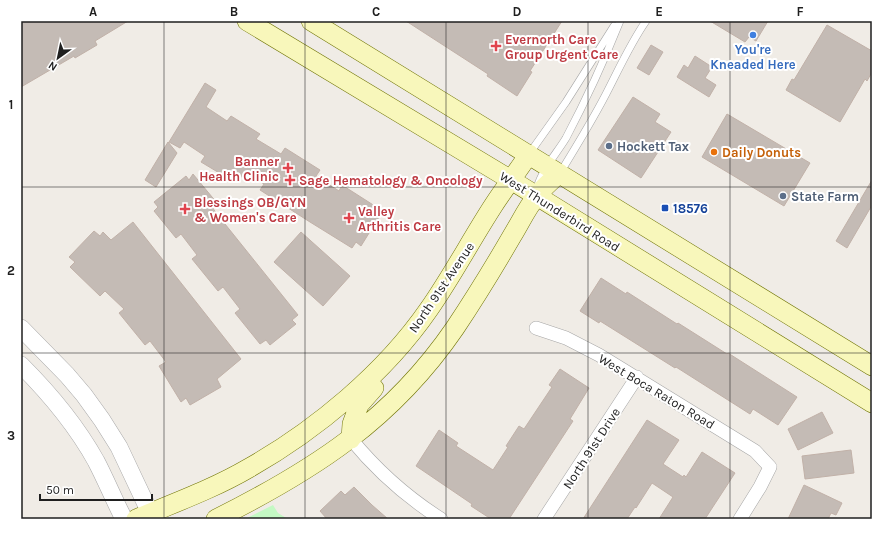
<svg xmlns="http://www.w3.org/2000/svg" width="893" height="540" viewBox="0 0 893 540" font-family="Karla,sans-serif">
  <rect width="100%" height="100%" fill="#f0ece6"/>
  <path fill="#c4f9c4" d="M 273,505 L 278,513 L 288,519 L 245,519 Z"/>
  <path fill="#c4bbb5" stroke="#c1b1a8" d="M 21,21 L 128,21 L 95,41 L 97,45 L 75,58 L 74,56 L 21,87 Z
    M 406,21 L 562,21 L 530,71 L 532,72 L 517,96 L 487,76 L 488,74 Z
    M 710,21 L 768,21 L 756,41 L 749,37 L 745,42 Z
    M 827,25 L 872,51 L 872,72 L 867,81 L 865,79 L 840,122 L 786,90 L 792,79 L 794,80 Z
    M 651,45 L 663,52 L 649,75 L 637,68 Z
    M 695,56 L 712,67 L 705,78 L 716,85 L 709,97 L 677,77 L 684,65 L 688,68 Z
    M 205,83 L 216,90 L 206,107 L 227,121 L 231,116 L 260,134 L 256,139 L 281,154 L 285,148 L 320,170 L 316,176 L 339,191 L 342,185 L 378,208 L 374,213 L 379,217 L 361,246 L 356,242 L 352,248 L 310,222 L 260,190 L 264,184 L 244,171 L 240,179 L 234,175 L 231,180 L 201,162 L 205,156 L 184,142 L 180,148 L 169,142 Z
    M 633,97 L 660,114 L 655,122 L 671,132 L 641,178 L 598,150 Z
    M 727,114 L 810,163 L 784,206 L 702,157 Z
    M 168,142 L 177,153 L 156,187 L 145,180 Z
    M 193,174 L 217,203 L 212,207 L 217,214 L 298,315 L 292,320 L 296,324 L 270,345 L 266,340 L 260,344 L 235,313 L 240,309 L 223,287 L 218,291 L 192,259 L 197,255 L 181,234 L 176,238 L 154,211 L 158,207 L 154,202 L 186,176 L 189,180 Z
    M 872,180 L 872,205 L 847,248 L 836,241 Z
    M 133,222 L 241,359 L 217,379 L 221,387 L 190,405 L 186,398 L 181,402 L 159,366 L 166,362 L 150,341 L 145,345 L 119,313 L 124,309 L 105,291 L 100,296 L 70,267 L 75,262 L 69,257 L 94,231 L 100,236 L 103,232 L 111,240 Z
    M 301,232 L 350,276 L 323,306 L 274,262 Z
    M 601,278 L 626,294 L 627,292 L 677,324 L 678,323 L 727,354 L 728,353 L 797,397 L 778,425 L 753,409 L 750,414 L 676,367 L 675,368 L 600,321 L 599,323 L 580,311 Z
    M 560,369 L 589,388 L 570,419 L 573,421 L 509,519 L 491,519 L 471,506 L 472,504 L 416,466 L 439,430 L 458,443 L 456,446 L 493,470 L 508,447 L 506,446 L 519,426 L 524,429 L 552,387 L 549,385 Z
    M 822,412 L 833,433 L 798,450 L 788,429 Z
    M 647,420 L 679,440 L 663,464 L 683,477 L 684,475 L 686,477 L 702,452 L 735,473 L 705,519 L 659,519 L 673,497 L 652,483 L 636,508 L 635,507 L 627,519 L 583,519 Z
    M 851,450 L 854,473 L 805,479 L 802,456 Z
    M 804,485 L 842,503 L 836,515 L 831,513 L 828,519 L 788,519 Z
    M 354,487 L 372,505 L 388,519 L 327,519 L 320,511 L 341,491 L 345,495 Z"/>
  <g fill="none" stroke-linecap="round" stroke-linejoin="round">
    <g stroke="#a6a6a6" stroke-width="8">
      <path id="service" d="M 529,154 L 566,102 L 614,26
        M 560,173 C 576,147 592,121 606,94 C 619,69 630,44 646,21
        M 538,185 C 543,168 557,153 566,138 C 586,100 604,61 620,21"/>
    </g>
    <g stroke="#a6a6a6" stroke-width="14">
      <path id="minor" d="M 536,328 L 566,338 L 599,355 L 755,451 L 770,467 L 760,487 L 740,519
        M 351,439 C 378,472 405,496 441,519
        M 544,519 L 637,377"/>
    </g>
    <g stroke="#a6a6a6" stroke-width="18">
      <path id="tertiary" d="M 21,328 L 67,375 L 84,395 L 102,420 L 119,447 L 153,519
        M 21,365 C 50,394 76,425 96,461 C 106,480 114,500 124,519"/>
    </g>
    <g stroke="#717507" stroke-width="20">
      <path id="secondary" d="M 247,21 L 511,180 L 872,403
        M 311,21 L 872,366
        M 351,439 L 352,424 L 359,405 L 374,388
        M 136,519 C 174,503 213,489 249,468 C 316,430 385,373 429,309 C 452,276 471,240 493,206 C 504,189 517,172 529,154
        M 216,519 C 314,470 392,420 455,328 C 475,298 494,267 512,236 C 520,223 527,208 536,197 C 542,188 552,181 559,173"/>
    </g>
    <use href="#service" stroke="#fff" stroke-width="7"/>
    <use href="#minor" stroke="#fff" stroke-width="13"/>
    <use href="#tertiary" stroke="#fff" stroke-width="17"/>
    <use href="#secondary" stroke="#f8f7bb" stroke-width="19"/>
  </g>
  <path fill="none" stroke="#1f1f1f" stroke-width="1" stroke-opacity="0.55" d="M 164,21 L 164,519M 305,21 L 305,519M 446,21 L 446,519M 588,21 L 588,519M 730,21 L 730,519M 21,187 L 872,187M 21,353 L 872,353"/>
  <circle fill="#3f7fe0" stroke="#fff" stroke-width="1.5" cx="753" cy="35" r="4"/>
  <g fill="#e0444e" stroke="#fff" stroke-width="1.5">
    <path d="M494 40h4v4h4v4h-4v4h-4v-4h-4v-4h4z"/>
    <path d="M286 162h4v4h4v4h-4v4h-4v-4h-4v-4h4z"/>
    <path d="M288 174h4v4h4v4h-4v4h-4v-4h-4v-4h4z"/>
    <path d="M183 203h4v4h4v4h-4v4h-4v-4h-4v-4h4z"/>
    <path d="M347 212h4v4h4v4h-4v4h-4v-4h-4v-4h4z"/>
  </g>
  <g fill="#5c6f8a" stroke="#fff" stroke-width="1.5">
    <circle cx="609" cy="146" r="4"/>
    <circle cx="783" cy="196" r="4"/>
  </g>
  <circle fill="#e8710a" stroke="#fff" stroke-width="1.5" cx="714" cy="152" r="4"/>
  <rect fill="#1a4fb4" stroke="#fff" stroke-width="1.5" x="661" y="204" width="8" height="8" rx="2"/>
  <g text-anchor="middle" stroke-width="4" stroke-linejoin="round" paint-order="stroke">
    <g font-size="13" font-weight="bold" fill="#be3a42" stroke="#fff" text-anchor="start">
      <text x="505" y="44">Evernorth Care<tspan x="505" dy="15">Group Urgent Care</tspan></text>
      <text x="279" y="166" text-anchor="end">Banner<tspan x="279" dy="15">Health Clinic</tspan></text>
      <text x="299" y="185">Sage Hematology &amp; Oncology</text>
      <text x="194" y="207">Blessings OB/GYN<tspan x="194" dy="15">&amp; Women's Care</tspan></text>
      <text x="358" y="216">Valley<tspan x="358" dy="15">Arthritis Care</tspan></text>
    </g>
    <g font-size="13" font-weight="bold" fill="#366cbe" stroke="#fff">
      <text x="753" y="54">You're<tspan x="753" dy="15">Kneaded Here</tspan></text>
    </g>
    <g font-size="13" font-weight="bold" fill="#4e5e75" stroke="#fff" text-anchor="start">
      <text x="617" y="151">Hockett Tax</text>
      <text x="791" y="201">State Farm</text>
    </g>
    <g font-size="13" font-weight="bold" fill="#c56008" stroke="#fff" text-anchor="start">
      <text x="722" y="157">Daily Donuts</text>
    </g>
    <g font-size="13" font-weight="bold" fill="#164399" stroke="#fff" text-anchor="start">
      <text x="673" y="213">18576</text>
    </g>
    <g font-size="13" fill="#1f1f1f" stroke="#fff">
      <text transform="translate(560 211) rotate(32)" y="5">West Thunderbird Road</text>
      <text transform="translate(441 287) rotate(-56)" y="5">North 91st Avenue</text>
      <text transform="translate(657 391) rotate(31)" y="5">West Boca Raton Road</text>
      <text transform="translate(591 448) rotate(-57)" y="5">North 91st Drive</text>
    </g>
  </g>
  <rect width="893" height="540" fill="none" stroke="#ffffff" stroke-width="44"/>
  <g transform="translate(58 58) rotate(213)" stroke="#ffffff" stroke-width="3" paint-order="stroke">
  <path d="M0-3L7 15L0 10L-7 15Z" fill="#1f1f1f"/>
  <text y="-6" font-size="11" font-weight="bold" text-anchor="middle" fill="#1f1f1f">N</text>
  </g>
  <path d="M40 494v6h112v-6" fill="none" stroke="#1f1f1f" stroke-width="2"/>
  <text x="46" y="494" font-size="12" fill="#1f1f1f" stroke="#ffffff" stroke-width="3" paint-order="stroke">50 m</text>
  <rect x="22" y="22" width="849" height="496" fill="none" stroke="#1f1f1f" stroke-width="1.5"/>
  <g font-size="13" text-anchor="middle" font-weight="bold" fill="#1f1f1f">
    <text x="93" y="16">A</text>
    <text x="234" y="16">B</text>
    <text x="376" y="16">C</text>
    <text x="517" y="16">D</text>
    <text x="659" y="16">E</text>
    <text x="800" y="16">F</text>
    <text x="11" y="109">1</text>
    <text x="11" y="275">2</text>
    <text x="11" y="440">3</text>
  </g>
</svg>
